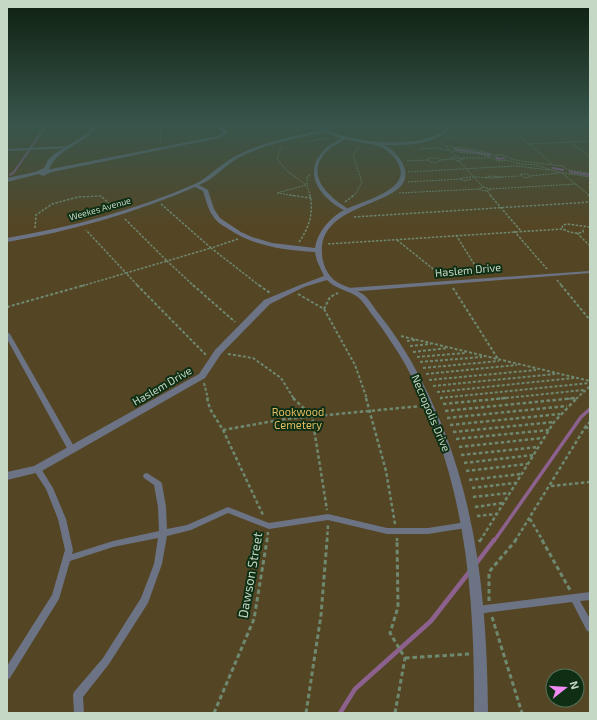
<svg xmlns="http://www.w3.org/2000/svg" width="597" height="720" viewBox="0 0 597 720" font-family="'Exo 2',sans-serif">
  <rect width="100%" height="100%" fill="#1a3a1d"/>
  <path fill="#544625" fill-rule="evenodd" d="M 7,124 L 590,124 L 590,713 L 7,713 ZM 553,676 L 577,676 L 577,700 L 553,700 Z"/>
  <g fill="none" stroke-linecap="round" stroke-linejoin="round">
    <path stroke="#8d618e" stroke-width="2" d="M 454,149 L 490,155
      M 496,157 L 498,159 L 504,158
      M 553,168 L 563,170
      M 570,172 L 590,175
      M 10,175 L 14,172 L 47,124"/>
    <path stroke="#8d618e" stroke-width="3.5" d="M 494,541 L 581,417 L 590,409"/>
    <path stroke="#8d618e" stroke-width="4.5" d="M 475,565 L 494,540
      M 340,713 L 355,689 L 431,621 L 470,571"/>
    <path stroke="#6f8870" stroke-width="1" stroke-dasharray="2 1" stroke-linecap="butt" d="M 506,124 L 553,165
      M 547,124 L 590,157
      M 446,139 L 459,132 L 463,124
      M 441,141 L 455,156
      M 306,142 L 328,138
      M 160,143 L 162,124
      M 529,144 L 590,141
      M 446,146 L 481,151 L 494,155 L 505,155 L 509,158 L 520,161 L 563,166 L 568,170 L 590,173
      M 281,148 L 277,158 L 286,170 L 306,185 L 277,193 L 296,196
      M 419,149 L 436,148 L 465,153 L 480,153 L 498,161 L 507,160 L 520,164 L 537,165 L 557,172 L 590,177
      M 455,157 L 463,159 L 458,161 L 451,158 Z
      M 428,158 L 438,158 L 440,161 L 434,163 L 427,160 Z
      M 463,158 L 491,158
      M 440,160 L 452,159
      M 407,161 L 427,160
      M 459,161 L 483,187
      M 408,172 L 515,166 L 550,170
      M 562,173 L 590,196
      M 521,174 L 528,174 L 530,177 L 526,178 L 520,175 Z
      M 310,175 L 307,177 L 307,185 L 310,196
      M 530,176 L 559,173
      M 502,177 L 520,176
      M 471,179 L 465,181 L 460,179 C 473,174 488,180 502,177 L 492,176 L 485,178
      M 408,182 L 460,179
      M 483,187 L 490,189 L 490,190 L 484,191 L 479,189 Z
      M 490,189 L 576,184
      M 487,191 L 491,196
      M 399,193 L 480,189
      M 353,196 L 356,193 L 362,182 L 353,156 L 359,146"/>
    <path stroke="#6f8870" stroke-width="1.5" stroke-dasharray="2.5 1.5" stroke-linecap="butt" d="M 289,195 L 311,198
      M 490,195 L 521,231
      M 588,195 L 590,196
      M 345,202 L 354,195
      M 161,204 L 211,248 L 167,261 L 194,286
      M 354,217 L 590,202
      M 125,219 L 167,261 L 126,273 L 138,286
      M 35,228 L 36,215 L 52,204 L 78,197 L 101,196 L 115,209
      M 562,228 L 563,225 L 567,224 L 590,227
      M 514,231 L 547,269
      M 577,233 L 590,246
      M 456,235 L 481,275
      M 238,239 L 211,248 L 260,286
      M 397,240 L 442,276
      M 299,242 C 309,228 314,212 310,195
      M 328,244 L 563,229 C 570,233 576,234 583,232 L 583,228
      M 557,280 L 562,286
      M 82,286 L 126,273 L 86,230"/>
    <path stroke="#6f8870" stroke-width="2" stroke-dasharray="3 2" stroke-linecap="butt" d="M 137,285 L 206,355
      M 193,285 L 235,322
      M 259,285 L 270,293
      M 561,285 L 590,320
      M 453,288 L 498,359
      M 298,294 L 324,309 L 330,297 L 338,293
      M 7,307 L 85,285
      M 324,309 L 355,365 L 367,399
      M 401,336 L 590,381
      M 407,341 L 415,340
      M 410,346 L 431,344
      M 413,352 L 448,348
      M 228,354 L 253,358 L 281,378 L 294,399
      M 417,357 L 465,353
      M 420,362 L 482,357
      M 423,368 L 499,361
      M 426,374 L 517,365
      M 429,380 L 536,370
      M 204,383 L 208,399
      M 433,386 L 555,374
      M 437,392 L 574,378
      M 440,398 L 590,383
      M 496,399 L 584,390
      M 567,399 L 575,398
      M 576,399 L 590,386"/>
    <path stroke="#6f8870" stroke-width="2.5" stroke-dasharray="3.5 2.5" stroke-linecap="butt" d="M 207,398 L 210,409 L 223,430 L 263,515
      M 293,398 L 312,416 L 327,510
      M 366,398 L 386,471 L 395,524
      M 440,398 L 442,398
      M 443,404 L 506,398
      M 445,411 L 575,398
      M 447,418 L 567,406
      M 450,425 L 560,414
      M 586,426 L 590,432
      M 223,430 L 285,419 L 421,406
      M 453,432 L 554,422
      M 456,439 L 549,430
      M 459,447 L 543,438
      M 461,455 L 538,447
      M 464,463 L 533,455
      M 466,471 L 527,464
      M 469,480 L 521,474
      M 551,486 L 590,482
      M 472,488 L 515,483
      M 473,497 L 509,493
      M 475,507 L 503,503
      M 477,516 L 496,514
      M 530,519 L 543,541
      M 397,538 L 397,541
      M 267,541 L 268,532
      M 327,541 L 328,525
      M 480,541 L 554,422 L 577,398
      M 515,541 L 586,426 L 590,422"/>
    <path stroke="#6f8870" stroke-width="3" stroke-dasharray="4.5 3" stroke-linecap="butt" d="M 542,540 L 570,590
      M 479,542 L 480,540
      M 489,601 L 489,572 L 516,540
      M 492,617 L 522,713
      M 405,658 L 469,654
      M 214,713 L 254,619 L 267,540
      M 306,713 L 321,615 L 327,540
      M 395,713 L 405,658 L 390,633 L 398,607 L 397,540"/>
    <path fill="#6c7384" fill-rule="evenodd" d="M 344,137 L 347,138 C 340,143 332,146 326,152 C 304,176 329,197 350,210 L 350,211 L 348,212 C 333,206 313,189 314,171 C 314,163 318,157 323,151 C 328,145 337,141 344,137 Z
      M 69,146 L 69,148 L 68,148 L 7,151 L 7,149 Z
      M 590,271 L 590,273 L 348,292 L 345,290 L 348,288 Z
      M 7,332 L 10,334 L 76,450 L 74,452 L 70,452 L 68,450 L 7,339 Z
      M 37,466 L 40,467 L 53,488 L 66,519 L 73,550 L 72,554 L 113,541 L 159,531 L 158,507 L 154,485 L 144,478 L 143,476 L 144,474 L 147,473 L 161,482 L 162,484 L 166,507 L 167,529 L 187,525 L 228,507 L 269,523 L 328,514 L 387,528 L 428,528 L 466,522 L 469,523 L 470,525 L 469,527 L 466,528 L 428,534 L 387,534 L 328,520 L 269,529 L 228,513 L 191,530 L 167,536 L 162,564 L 148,603 L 109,664 L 83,697 L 84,713 L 74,713 L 73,695 L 74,692 L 103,658 L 141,598 L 154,564 L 158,538 L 113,547 L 70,561 L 59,599 L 10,678 L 7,680 L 7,666 L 52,595 L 65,550 L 58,519 L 46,489 L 33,469 L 34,467 Z
      M 590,592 L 590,600 L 580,601 L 590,619 L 590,632 L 587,631 L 572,602 L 477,614 L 474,613 L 473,610 L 474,607 L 477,606 Z"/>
    <path fill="#6c7384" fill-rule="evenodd" d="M 97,124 L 101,124 C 87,143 59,147 49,169 L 51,169 L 218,136 L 223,133 L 213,124 C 220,124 224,127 228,133 L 219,138 L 52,172 L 43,176 L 39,174 L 7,182 L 7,178 L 35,172 L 44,168 L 48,160 L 54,154 L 85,135 Z
      M 313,124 C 320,124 323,129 329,131 C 334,133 339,135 343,136 C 367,143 419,147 440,133 C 443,131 445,127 448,124 L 452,124 C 449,128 446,133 442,135 C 425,145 403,146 384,145 C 393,150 400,156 404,167 C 419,207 318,198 322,253 C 322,263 327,274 334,280 C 343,287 355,288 364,295 C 370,300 374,308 379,314 C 391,329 401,344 411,361 C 474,472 487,587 488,713 L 474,713 C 475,591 465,473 405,364 C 395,347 385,332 373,316 C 369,311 365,304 360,299 C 351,290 336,290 327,280 L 304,287 L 270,304 L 221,354 L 205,378 L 40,472 L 7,480 L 7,472 L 34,466 L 199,374 L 215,350 L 264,300 L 300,285 L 324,276 L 317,261 L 315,252 C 285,250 256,247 230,230 C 224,226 217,223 213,216 C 208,209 206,200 203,191 L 195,187 C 134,213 72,231 7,242 L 7,238 C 72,227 136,210 197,183 C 210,176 221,164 234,157 C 261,142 292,137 321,130 ZM 324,132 C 336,137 347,140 359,142 C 368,144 375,144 383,148 C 391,153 397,159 400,168 C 408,193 353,203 339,213 C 327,221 317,234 315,248 L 272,243 L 252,237 L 241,232 L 220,218 L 214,209 L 208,190 L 199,185 C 214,179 224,166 238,158 C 264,144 295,139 324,132 Z"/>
  </g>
  <linearGradient id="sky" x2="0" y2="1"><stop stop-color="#0e2010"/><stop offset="0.55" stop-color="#38554c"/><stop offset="1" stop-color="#38554c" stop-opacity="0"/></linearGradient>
  <rect width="597" height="225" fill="url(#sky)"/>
  <g text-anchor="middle" stroke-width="4" stroke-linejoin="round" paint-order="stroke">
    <g font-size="9" fill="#c5d7c5" stroke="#0f2f14">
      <text transform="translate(100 209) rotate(-16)" y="3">Weekes Avenue</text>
    </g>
    <g font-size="11" fill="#c5d7c5" stroke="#0f2f14">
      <text transform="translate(468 270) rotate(-5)" y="4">Haslem Drive</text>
      <text transform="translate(162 386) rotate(-30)" y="4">Haslem Drive</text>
      <text transform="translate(431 413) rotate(67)" y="4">Necropolis Drive</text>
    </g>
    <g font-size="11" fill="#e2bc65" stroke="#0f2f14">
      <text x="298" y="416">Rookwood<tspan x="298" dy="13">Cemetery</tspan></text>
    </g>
    <g font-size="13" fill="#c5d7c5" stroke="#0f2f14">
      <text transform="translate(250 575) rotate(-80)" y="5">Dawson Street</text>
    </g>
  </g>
  <rect width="597" height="720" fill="none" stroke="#c5d7c5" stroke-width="16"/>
  <g transform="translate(565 688) rotate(73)"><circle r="19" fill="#0f2f14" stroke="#58725b"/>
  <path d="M0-3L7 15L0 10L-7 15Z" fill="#f18af4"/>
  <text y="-6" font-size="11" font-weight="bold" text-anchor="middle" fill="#c5d7c5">N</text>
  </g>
</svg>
